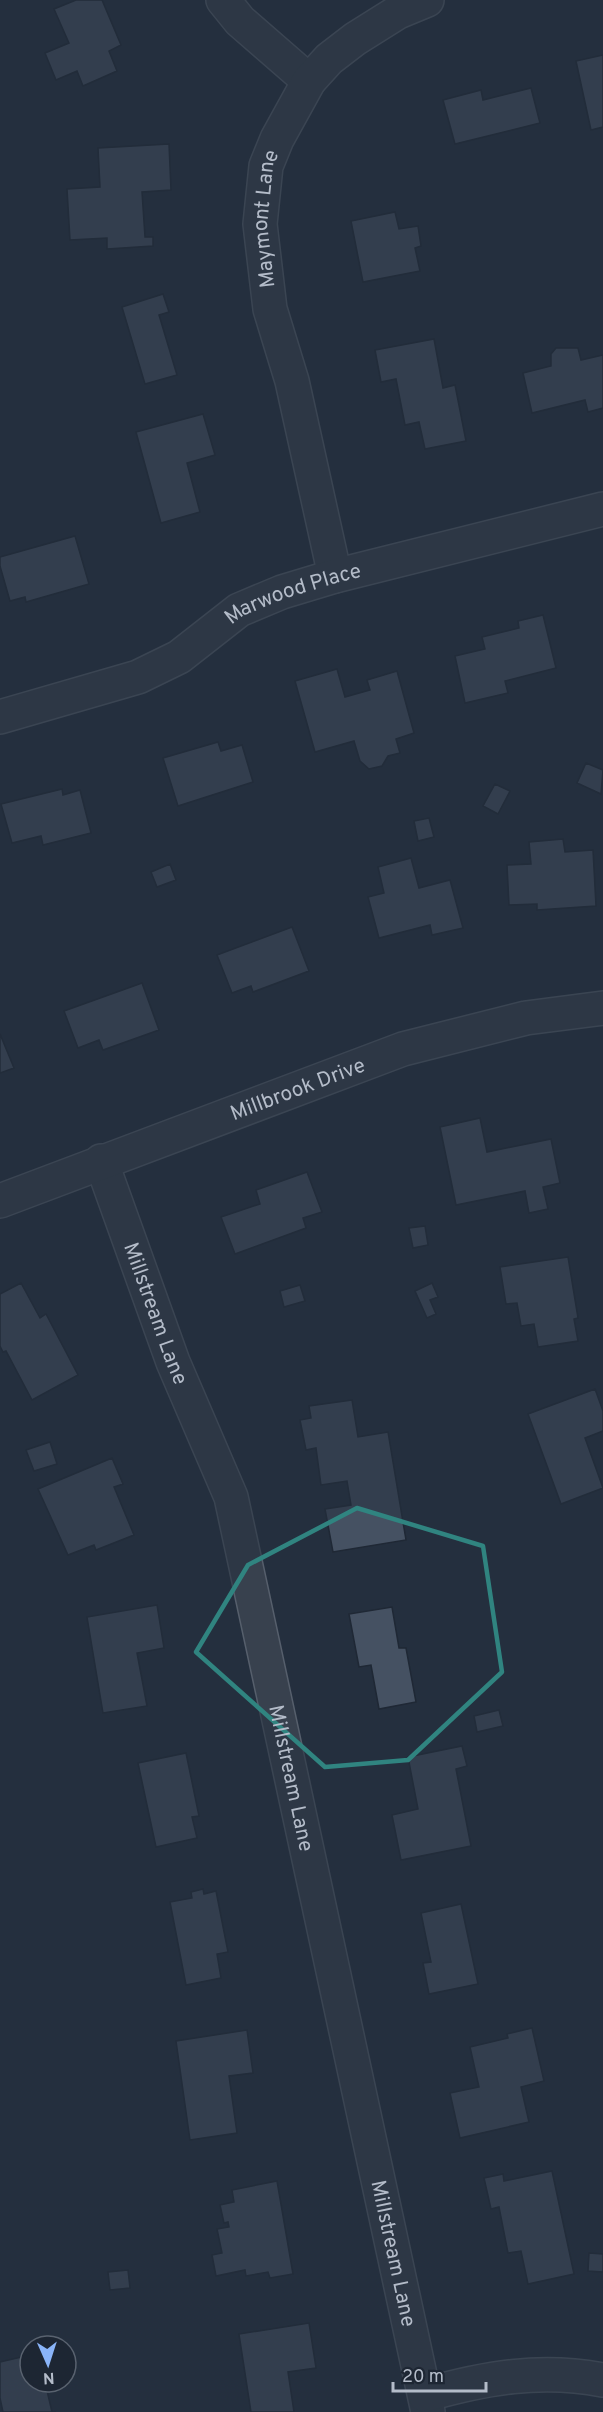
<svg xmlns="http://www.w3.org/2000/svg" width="603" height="2412" viewBox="0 0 603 2412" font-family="Overpass,sans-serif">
  <rect width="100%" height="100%" fill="#242f3e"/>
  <path fill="#455162" stroke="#1f2835" stroke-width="1.5" d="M 76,0 L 102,0 L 121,45 L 109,51 L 117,71 L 83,86 L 77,71 L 56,80 L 45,53 L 69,43 L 54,9 Z
    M 603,55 L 603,127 L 591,130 L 576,61 Z
    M 531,88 L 540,123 L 455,144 L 443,100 L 481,90 L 483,100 Z
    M 169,144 L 171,190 L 142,192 L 145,237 L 153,237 L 153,246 L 107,249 L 107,238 L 70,240 L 67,189 L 100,187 L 98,148 Z
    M 395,212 L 399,229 L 418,226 L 421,246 L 415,248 L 420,271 L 363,282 L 351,221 Z
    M 163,294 L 169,312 L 159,315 L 177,375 L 145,384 L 122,307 Z
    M 434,339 L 443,388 L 455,385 L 466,441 L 425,449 L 419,422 L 405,425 L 396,379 L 381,382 L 375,350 Z
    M 556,348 L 578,348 L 581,360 L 603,355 L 603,408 L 588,412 L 585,400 L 532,413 L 523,373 L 551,366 L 551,354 Z
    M 203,414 L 215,455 L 187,463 L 200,512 L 161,523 L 136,432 Z
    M 75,536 L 89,584 L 26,602 L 25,597 L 10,601 L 0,566 L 0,557 Z
    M 543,615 L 556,668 L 505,681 L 508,693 L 465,703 L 455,656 L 485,649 L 482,637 L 519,628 L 518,621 Z
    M 337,669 L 345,697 L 370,690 L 367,680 L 397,671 L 414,733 L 396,739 L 400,753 L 388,756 L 382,766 L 369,769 L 360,761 L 354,741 L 315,752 L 295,681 Z
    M 218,742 L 221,751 L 242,745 L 253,782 L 178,806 L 163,758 Z
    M 586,763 L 603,770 L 601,794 L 577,783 Z
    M 495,784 L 510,791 L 498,814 L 483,806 Z
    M 62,789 L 63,795 L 80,790 L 91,833 L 43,845 L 41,836 L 12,843 L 1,804 Z
    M 429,818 L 434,837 L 418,841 L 414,821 Z
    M 563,839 L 565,852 L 593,850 L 596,906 L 537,910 L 537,904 L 509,905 L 507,865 L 531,864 L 529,842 Z
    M 411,858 L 419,888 L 450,880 L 463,928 L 432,935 L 430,925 L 379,938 L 368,897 L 384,893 L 378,867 Z
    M 170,864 L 176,880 L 157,887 L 151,872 Z
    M 292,927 L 309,971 L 253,992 L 251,986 L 232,993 L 217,955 Z
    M 142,983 L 159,1030 L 103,1050 L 99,1040 L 78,1048 L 64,1011 Z
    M 0,1034 L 14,1068 L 0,1073 Z
    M 480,1118 L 487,1152 L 551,1139 L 560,1183 L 543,1187 L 548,1209 L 529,1213 L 525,1191 L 456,1205 L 440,1127 Z
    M 307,1172 L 322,1212 L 303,1218 L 306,1228 L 235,1254 L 221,1217 L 260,1204 L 256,1190 Z
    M 425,1226 L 428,1245 L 413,1248 L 409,1228 Z
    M 568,1257 L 578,1318 L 574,1319 L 578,1341 L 538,1347 L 534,1324 L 521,1326 L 517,1303 L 506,1304 L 500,1267 Z
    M 21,1283 L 40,1318 L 46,1314 L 78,1375 L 32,1400 L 6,1351 L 3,1352 L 0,1346 L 0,1294 Z
    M 432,1283 L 438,1297 L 430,1300 L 436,1314 L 427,1318 L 415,1291 Z
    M 300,1285 L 305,1301 L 284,1307 L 280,1291 Z
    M 595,1389 L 603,1411 L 603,1431 L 585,1438 L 603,1488 L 561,1504 L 528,1414 Z
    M 352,1400 L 358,1437 L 388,1432 L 406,1540 L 333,1552 L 325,1509 L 351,1505 L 347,1481 L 321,1485 L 316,1448 L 306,1450 L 300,1420 L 311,1418 L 309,1406 Z
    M 50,1442 L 57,1464 L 34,1471 L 26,1450 Z
    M 112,1458 L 123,1484 L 114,1487 L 134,1535 L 96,1550 L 94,1545 L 68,1555 L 38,1489 Z
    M 157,1605 L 164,1648 L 137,1653 L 147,1706 L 103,1713 L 87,1617 Z
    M 392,1607 L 399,1648 L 406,1648 L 416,1702 L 379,1709 L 371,1665 L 359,1667 L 349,1614 Z
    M 499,1710 L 503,1726 L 477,1732 L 474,1716 Z
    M 462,1746 L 467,1766 L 456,1769 L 471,1846 L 401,1860 L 392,1815 L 418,1809 L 408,1757 Z
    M 186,1753 L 199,1816 L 192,1817 L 197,1838 L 156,1847 L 138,1763 Z
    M 203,1889 L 204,1894 L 216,1891 L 228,1952 L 217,1954 L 221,1978 L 186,1985 L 170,1902 L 192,1898 L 191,1892 Z
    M 461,1904 L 478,1984 L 429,1994 L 423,1963 L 431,1962 L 421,1913 Z
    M 532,2028 L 544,2081 L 521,2087 L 529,2122 L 460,2138 L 450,2093 L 479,2087 L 470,2047 L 508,2038 L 507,2034 Z
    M 247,2030 L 253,2073 L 229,2076 L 237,2133 L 190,2140 L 176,2041 Z
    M 552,2171 L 574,2274 L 528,2284 L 521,2251 L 508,2253 L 499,2207 L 491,2209 L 484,2178 L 503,2174 L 504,2181 Z
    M 277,2181 L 293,2274 L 270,2278 L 268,2272 L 246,2276 L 245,2270 L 216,2276 L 212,2255 L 222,2253 L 217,2229 L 229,2227 L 228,2222 L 224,2223 L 220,2205 L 234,2202 L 232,2190 Z
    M 589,2253 L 603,2254 L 603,2272 L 588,2271 Z
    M 128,2270 L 130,2288 L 110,2290 L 108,2272 Z
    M 309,2323 L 316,2368 L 288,2372 L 294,2412 L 251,2412 L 239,2334 Z
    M 30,2355 L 30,2382 L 45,2382 L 52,2412 L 56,2412 L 3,2412 L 0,2398 L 0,2362 Z"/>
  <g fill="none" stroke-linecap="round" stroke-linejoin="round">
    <g stroke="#565f6c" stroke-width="36">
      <g id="street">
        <path d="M 223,0 L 240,21 L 309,81"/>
        <path id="s1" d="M 335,576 L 292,381 L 270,309 L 260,224 L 266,166 L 277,139 L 309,81 L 329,59 L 355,39 L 398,12 L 427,0"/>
        <path id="s2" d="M 0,717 L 138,677 L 179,657 L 239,610 L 282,592 L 335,576 L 603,509"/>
        <path id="s3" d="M 101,1161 L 173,1362 L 231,1497 L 428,2412"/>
        <path id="s4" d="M 0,1201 L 403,1049 L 526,1018 L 603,1008"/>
        <path d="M 425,2395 C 485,2378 540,2368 603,2380"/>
      </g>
    </g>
    <use href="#street" stroke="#38414e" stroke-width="33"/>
  </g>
  <path d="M0 0H603V2412H0ZM 357,1508 L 483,1546 L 502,1672 L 408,1760 L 325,1767 L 196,1652 L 248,1565 Z" fill="#242f3e" fill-opacity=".55" fill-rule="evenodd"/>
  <path fill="none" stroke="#308480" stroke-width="4.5" stroke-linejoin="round" d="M 357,1508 L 483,1546 L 502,1672 L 408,1760 L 325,1767 L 196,1652 L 248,1565 Z"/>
  <g text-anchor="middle" stroke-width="6" stroke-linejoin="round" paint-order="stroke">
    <g font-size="21" fill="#b4bcc9" stroke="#1d2633">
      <text dy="7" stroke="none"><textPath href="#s1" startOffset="366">Maymont Lane</textPath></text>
      <text dy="7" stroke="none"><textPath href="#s2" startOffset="322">Marwood Place</textPath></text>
      <text dy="7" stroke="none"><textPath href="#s4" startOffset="318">Millbrook Drive</textPath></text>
      <text dy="7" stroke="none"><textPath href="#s3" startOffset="162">Millstream Lane</textPath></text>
      <text dy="7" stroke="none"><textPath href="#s3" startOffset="648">Millstream Lane</textPath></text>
      <text dy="7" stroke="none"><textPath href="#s3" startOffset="1134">Millstream Lane</textPath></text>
    </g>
  </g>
  <g transform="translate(48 2364) rotate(177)"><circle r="28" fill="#1d2633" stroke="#59626f" stroke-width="1.5"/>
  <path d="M0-4.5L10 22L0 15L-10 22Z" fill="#8ab4f8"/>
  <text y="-9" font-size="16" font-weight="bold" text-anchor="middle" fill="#b4bcc9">N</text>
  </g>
  <path d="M393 2382v9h93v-9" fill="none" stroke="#b4bcc9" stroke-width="3"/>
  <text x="402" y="2382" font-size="18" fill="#b4bcc9" stroke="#1d2633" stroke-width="4.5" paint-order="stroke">20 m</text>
</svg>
